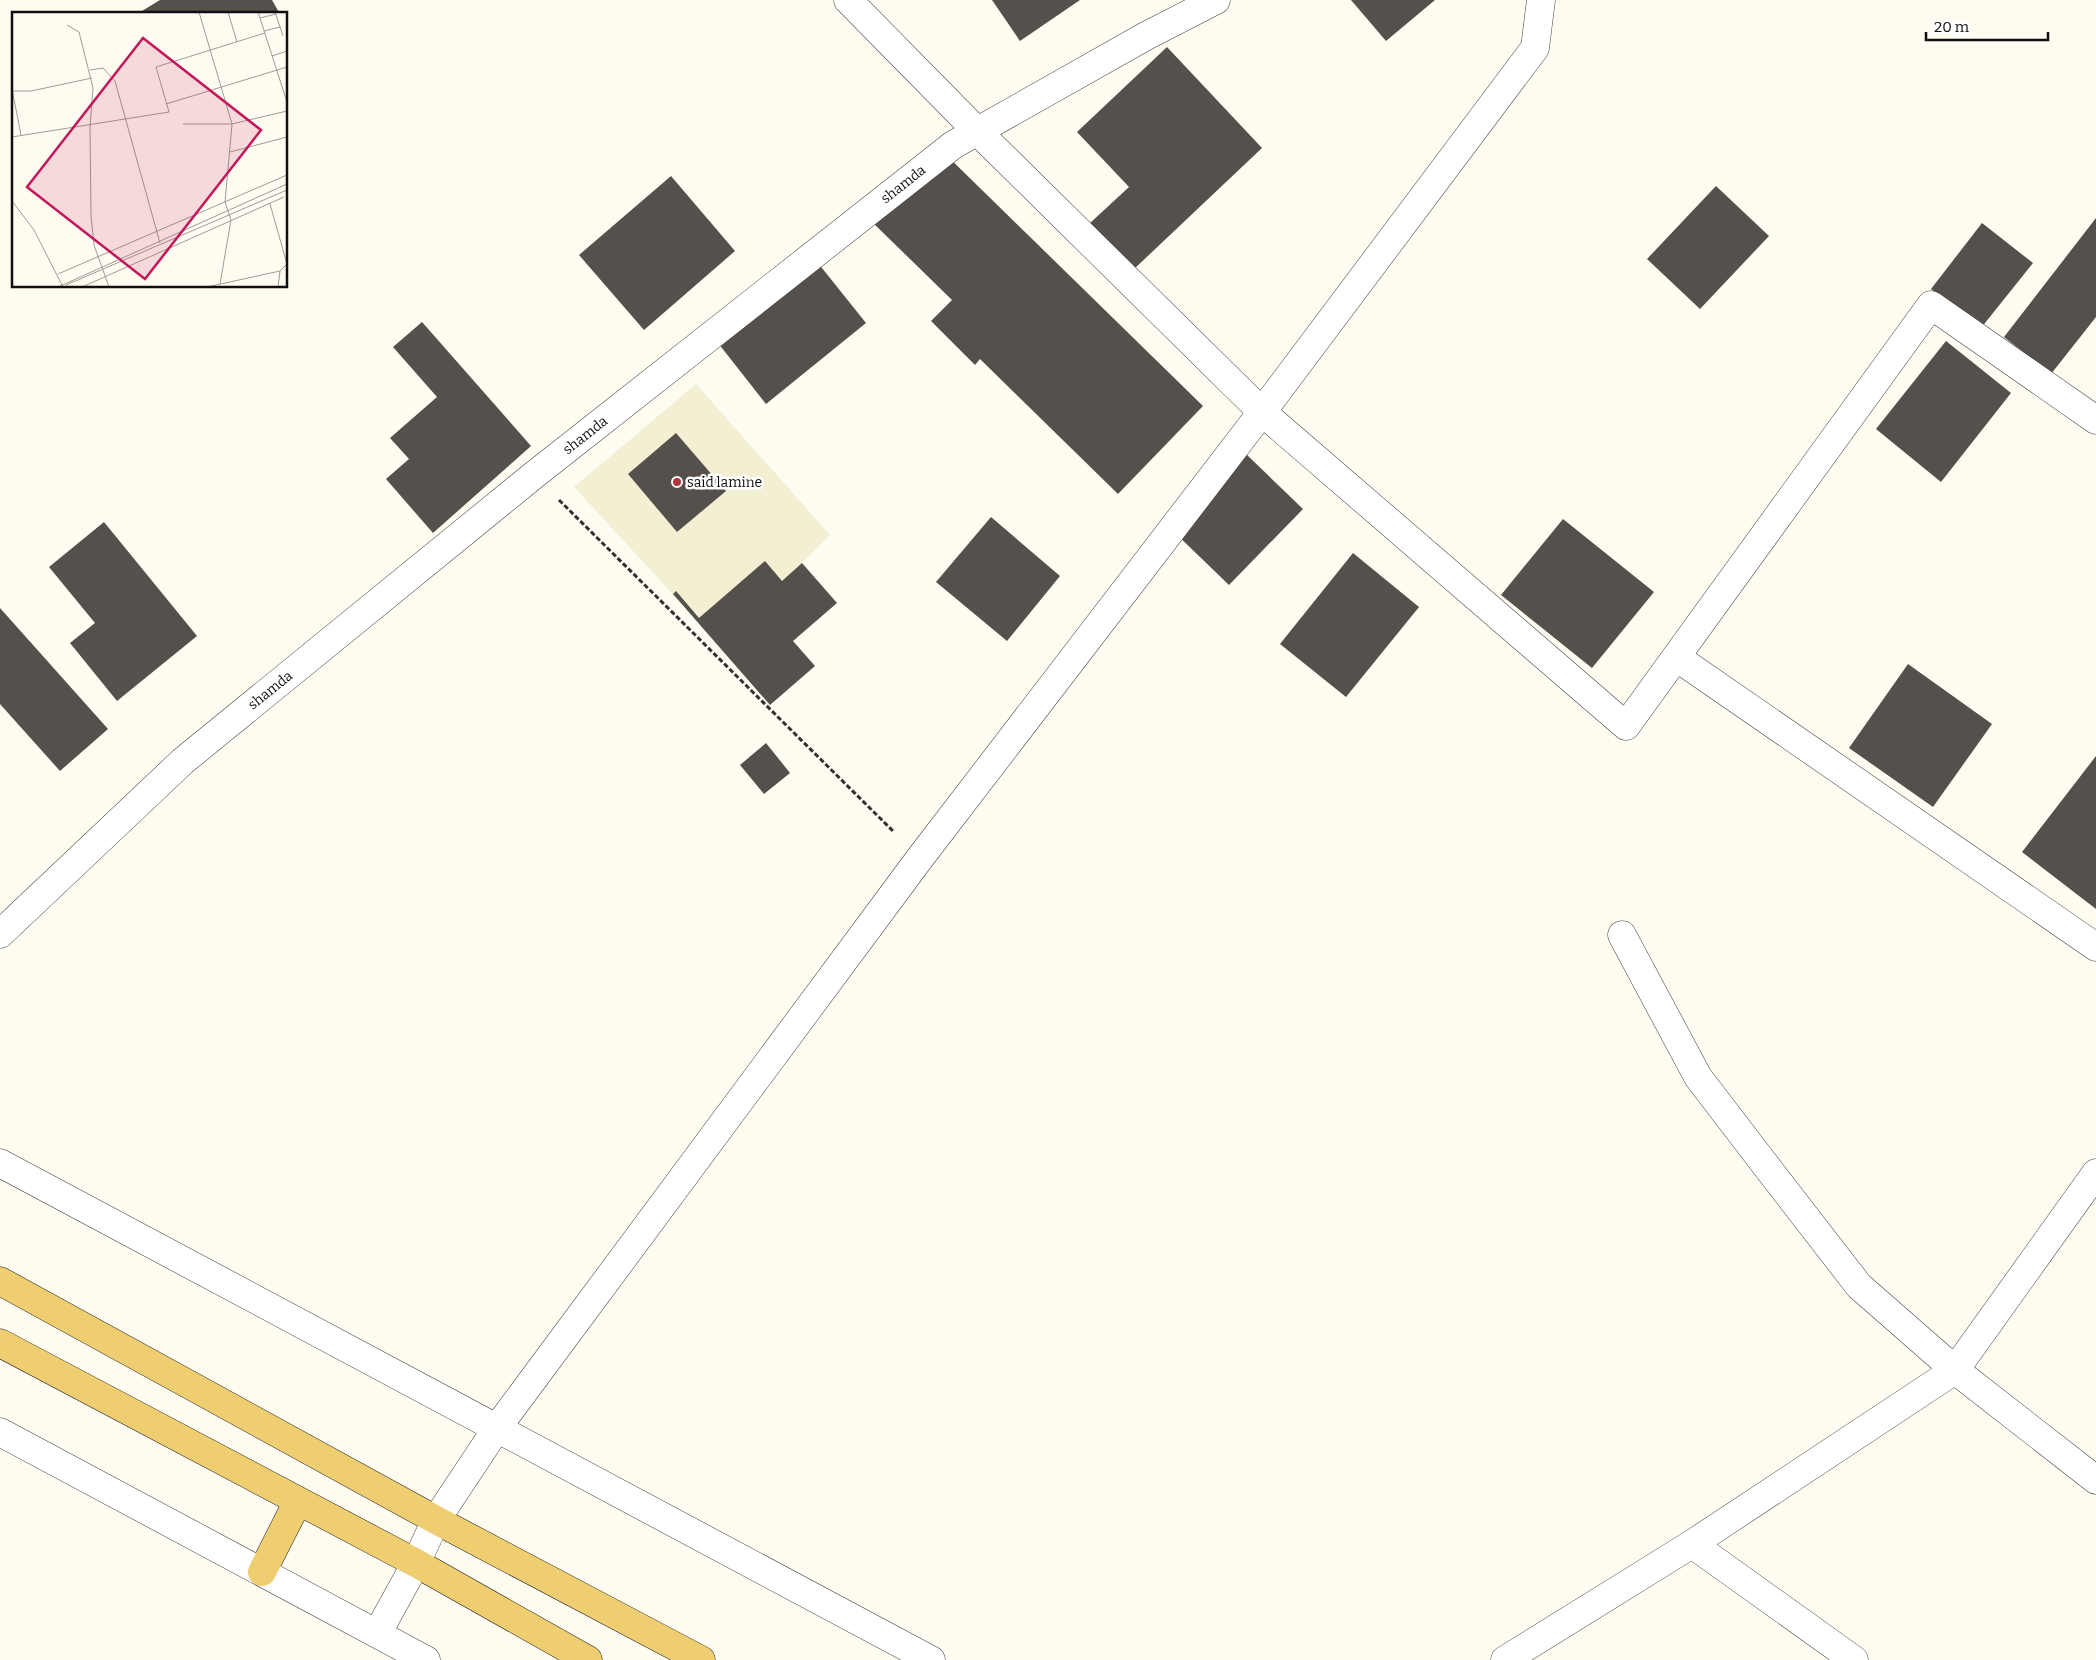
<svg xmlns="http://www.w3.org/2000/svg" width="2096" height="1660" viewBox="0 0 2096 1660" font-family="Bitter,serif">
  <rect width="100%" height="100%" fill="#fefbf1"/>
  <path fill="#f2efd3" d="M 696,384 L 830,535 L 719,644 L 574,487 Z"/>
  <path fill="#56504c" d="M 160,0 L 272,0 L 280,14 L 137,14 Z
    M 992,0 L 1080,0 L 1020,41 Z
    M 1351,0 L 1435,0 L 1386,41 Z
    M 1167,47 L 1262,148 L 1133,270 L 1089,224 L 1129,187 L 1077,132 Z
    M 937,146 L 1203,406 L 1118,494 L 980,359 L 975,365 L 931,321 L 952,300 L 868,218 Z
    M 671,176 L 735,251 L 644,330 L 579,255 Z
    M 1716,186 L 1769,236 L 1700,309 L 1647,259 Z
    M 2096,218 L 2096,317 L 2051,374 L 2004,337 Z
    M 1982,223 L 2033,263 L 1981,328 L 1931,289 Z
    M 818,263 L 866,323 L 766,404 L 718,343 Z
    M 422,322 L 531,446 L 433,533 L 386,479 L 409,459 L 390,438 L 437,397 L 393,347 Z
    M 1946,341 L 2011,393 L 1941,482 L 1876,429 Z
    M 676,433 L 726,491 L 677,532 L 628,474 Z
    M 1246,454 L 1303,509 L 1229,585 L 1172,530 Z
    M 991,517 L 1060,576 L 1007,641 L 936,582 Z
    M 1563,519 L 1654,592 L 1592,668 L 1501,595 Z
    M 104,522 L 197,636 L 117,701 L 70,643 L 95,623 L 49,567 Z
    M 1353,553 L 1419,607 L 1346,697 L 1280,644 Z
    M 765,561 L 782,581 L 802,563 L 837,603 L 793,641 L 815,666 L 770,705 L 673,594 L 676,591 L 699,618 Z
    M 0,608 L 108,729 L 60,771 L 0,704 Z
    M 1908,664 L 1992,724 L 1933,807 L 1849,748 Z
    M 766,743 L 790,773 L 764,794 L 740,765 Z
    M 2096,756 L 2096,909 L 2022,852 Z"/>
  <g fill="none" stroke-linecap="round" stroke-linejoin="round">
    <g stroke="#424242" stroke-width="29">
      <path id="minor" d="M 848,0 L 977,131 L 1262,412 L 1626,726 L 1931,305 L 2096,420
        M 1676,657 L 2096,947
        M 0,934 L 183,761 L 534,475 L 953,145 L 1146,36 L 1216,0
        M 1622,935 L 1698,1077 L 1770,1171 L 1859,1286 L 1955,1370 L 2096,1173
        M 0,1163 L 931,1660
        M 0,1432 L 426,1660
        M 1692,1544 L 1854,1660
        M 377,1634 L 416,1563 L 436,1520 L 497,1428 L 920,858 L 1262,412 L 1535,48 L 1541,0
        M 1505,1660 L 1692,1544 L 1955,1370 L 2096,1480"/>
    </g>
    <g stroke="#202020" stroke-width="29">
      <path id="major" d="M 0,1281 L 436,1520 L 701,1660
        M 0,1343 L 416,1563 L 588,1660
        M 262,1572 L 298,1501"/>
    </g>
    <path stroke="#313131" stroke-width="3" stroke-dasharray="5 2.5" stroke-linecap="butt" d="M 559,500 L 894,832"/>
    <use href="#minor" stroke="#fff" stroke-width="28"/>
    <use href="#major" stroke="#eece71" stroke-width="28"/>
  </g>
  <circle fill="#b43139" stroke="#fff" stroke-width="2" cx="677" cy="482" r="5"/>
  <g text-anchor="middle" stroke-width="5" stroke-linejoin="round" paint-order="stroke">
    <g font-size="14" fill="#0f0f0f" stroke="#fff">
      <text transform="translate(903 184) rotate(-38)" y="5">shamda</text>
      <text transform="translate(585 435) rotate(-38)" y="5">shamda</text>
      <text transform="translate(270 690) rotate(-39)" y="5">shamda</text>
    </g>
    <g font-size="14" fill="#0f0f0f" stroke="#fff" text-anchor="start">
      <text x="687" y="487">said lamine</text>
    </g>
  </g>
  <g transform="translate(12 12)">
    <rect width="275" height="275" fill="#fefbf1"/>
    <path fill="none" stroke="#9e9d97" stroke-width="1" d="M 216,0 L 225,30M 246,0 L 275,90M 263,0 L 271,24M 248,6 L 264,2M 55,13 L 67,20 L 81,76 L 78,115 L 79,204 L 82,233 L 97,275M 252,19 L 268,15M 260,44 L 275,39M 78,58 L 91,56 L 103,69 L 148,231M 0,77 L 9,123M 0,79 L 19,79 L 80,66M 154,92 L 275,55M 171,112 L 220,112 L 187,0M 0,125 L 157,100 L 144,55 L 253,21M 218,140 L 275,125M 0,189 L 22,218 L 51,275M 258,192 L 275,252M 46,262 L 275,163M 208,272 L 219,208 L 213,190 L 220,112 L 275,99M 54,273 L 275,178M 46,275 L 275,172M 70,275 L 272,185M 195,275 L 268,259M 266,275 L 268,259 L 275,252"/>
    <path fill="#c2185b" fill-opacity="0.15" stroke="#c2185b" stroke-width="2.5" d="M 131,26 L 249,118 L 133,267 L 15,175 Z"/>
    <rect width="275" height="275" fill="none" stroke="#0f0f0f" stroke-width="2.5"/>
  </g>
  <path d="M1926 32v8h122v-8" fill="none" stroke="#0f0f0f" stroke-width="2.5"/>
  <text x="1934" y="32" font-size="15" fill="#0f0f0f" stroke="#ffffff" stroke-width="4" paint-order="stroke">20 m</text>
</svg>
